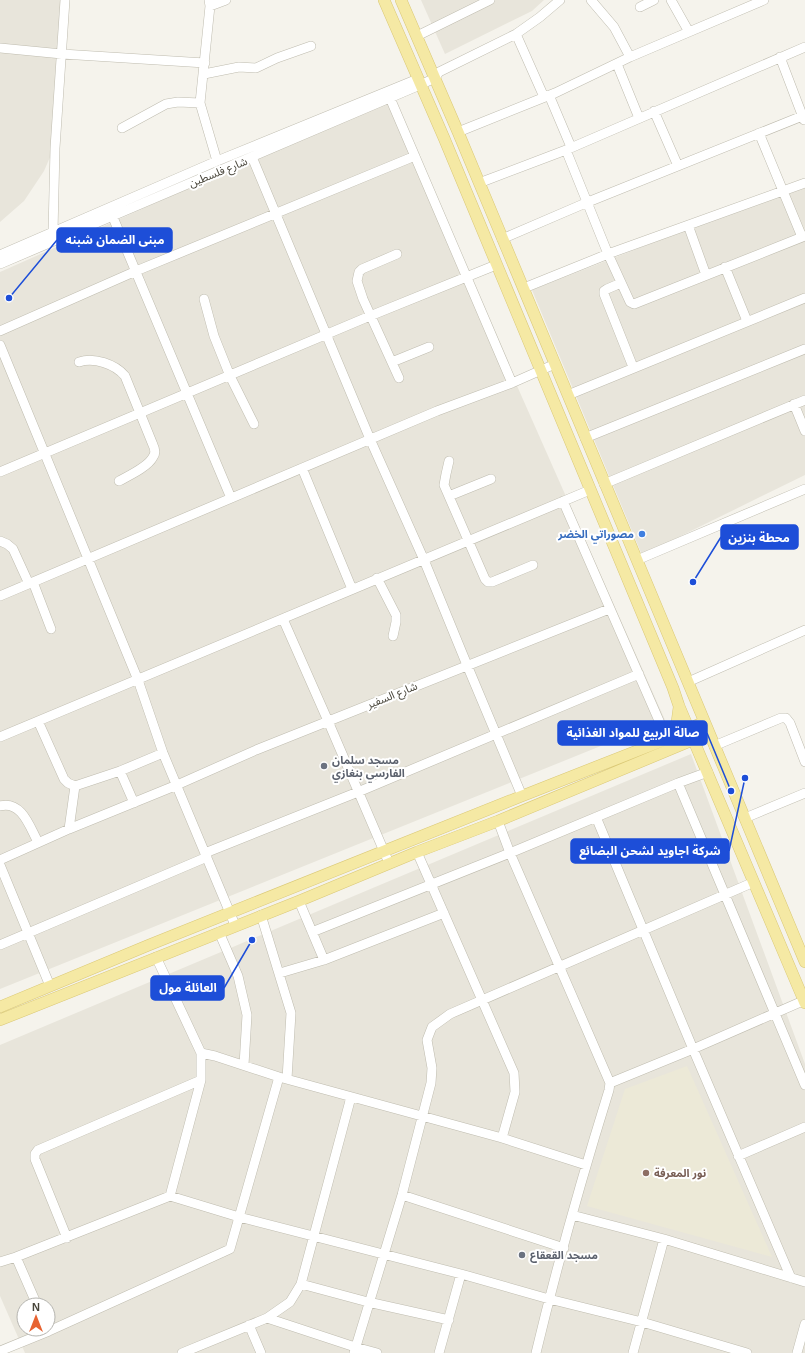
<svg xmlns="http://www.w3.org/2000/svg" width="805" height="1353" viewBox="0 0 805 1353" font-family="Helvetica,'Noto Sans Arabic',sans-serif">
  <rect width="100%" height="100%" fill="#f5f3ec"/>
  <path fill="#e8e5db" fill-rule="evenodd" d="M 0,0 L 65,0 L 54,148 L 44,171 L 24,201 L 0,222 Z
    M 421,0 L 544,0 L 532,11 L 445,54 Z
    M 390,99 L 665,720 L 0,989 L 0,272 Z
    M 805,183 L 805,475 L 642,555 L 532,290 Z
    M 691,754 L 805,1064 L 805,1353 L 25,1353 L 0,1296 L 0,1045 ZM 24,1305 L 48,1305 L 48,1329 L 24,1329 Z"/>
  <path fill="#ece9d7" d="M 687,1066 L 772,1257 L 587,1206 L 625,1089 Z"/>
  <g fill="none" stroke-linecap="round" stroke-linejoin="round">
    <g stroke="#bfbcaf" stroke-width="10">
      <path id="minor" d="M 209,0 L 210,6 L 200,103 L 217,161
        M 591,0 L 614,27 L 630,57
        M 671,0 L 689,32
        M 210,6 L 226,0
        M 640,7 L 654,0
        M 516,34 L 544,97
        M 417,36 L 490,0
        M 0,48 L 62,54 L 205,63
        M 780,57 L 804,120
        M 617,64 L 639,118
        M 204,74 L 239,67 L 256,68 L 277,58 L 311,46
        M 549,95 L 571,147
        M 390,98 L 512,383
        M 654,111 L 678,166
        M 122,128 L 166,104 L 178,102 L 200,103
        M 458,132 L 555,93 L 630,57 L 764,0
        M 759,133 L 802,237
        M 566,150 L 608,254 L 630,302 L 634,304 L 805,236
        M 252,157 L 370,439 L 424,560 L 467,665 L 522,796
        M 479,183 L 566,150 L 805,47
        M 112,215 L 231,498
        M 688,225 L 706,275
        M 53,232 L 55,148 L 65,0
        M 502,239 L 588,202 L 805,115
        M 397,254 L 362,269 L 359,272 L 357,281 L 363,299 L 399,378
        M 0,255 L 217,161 L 413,81
        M 0,264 L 420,85 L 435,78 L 439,72 L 516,34 L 540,17 L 560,0
        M 725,267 L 747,321
        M 621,283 L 607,289 L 604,291 L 604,294 L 633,367
        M 524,288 L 608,254 L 805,183
        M 204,299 L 214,336 L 230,376 L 254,424
        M 0,331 L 136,271 L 415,156
        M 0,345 L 138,680 L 163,753 L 235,925
        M 79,362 C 94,357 115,364 125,376 L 153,445 C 155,449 156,453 153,457 C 148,467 128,476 119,481
        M 392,362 L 429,347
        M 568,395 L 805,298
        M 794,404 L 805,431
        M 585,438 L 805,349
        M 449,461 L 446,474 L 444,485 L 485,579 L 488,582 L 492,582 L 533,565
        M 302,468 L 352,589
        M 0,472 L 370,316 L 496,265
        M 604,484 L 805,400
        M 449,496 L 491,479
        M 563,501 L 667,739
        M 0,541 L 7,544 L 13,549 L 29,584
        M 637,560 L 805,489
        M 377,578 L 396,615 L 396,622 L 393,636
        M 33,582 L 51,629
        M 0,596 L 437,411 L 512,383 L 555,364
        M 283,619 L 328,721 L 389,863
        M 688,682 L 805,630
        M 38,721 L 64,779 L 68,783 L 75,786 L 120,771 L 163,753
        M 0,737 L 590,490
        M 714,746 L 781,718 L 786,718 L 790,723 L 805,762
        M 120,771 L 134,803
        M 678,783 L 805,1085
        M 0,806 C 22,800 30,828 38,842
        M 596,817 L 693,1049 L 791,1278
        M 745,818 L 805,793
        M 498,821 L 510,853 L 610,1083 L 609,1090 C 582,1177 557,1265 536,1353
        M 69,829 L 75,786
        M 417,852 L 514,1073 L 515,1092 L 502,1138
        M 205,853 L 358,792 L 639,674
        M 0,860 L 69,829 L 177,785 L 256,750 L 609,609
        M 0,865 L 50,986
        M 299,901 L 324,960
        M 261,915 L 291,1013 L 287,1079
        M 219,932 L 238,976 L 247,1015 L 244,1065
        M 312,932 L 510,853 L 678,783 L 708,772
        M 0,945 L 207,857
        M 156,957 L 201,1053 L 201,1080 L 170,1196
        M 280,973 L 324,960 L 444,913
        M 201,1053 L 215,1056 L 279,1077
        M 610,1083 L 693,1049 L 805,1000
        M 738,1156 L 805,1127
        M 402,1195 L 564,1248
        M 572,1215 L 664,1239 L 805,1282
        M 67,1238 L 35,1159 L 35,1154 L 38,1150 L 201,1080
        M 0,1262 L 16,1257
        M 301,1284 L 368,1302 L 449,1320
        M 37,1305 L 16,1257 L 170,1196 L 239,1217 L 461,1274 L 549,1299 L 642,1322 L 747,1353
        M 267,1318 L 355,1347 L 377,1353
        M 249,1325 L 261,1353
        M 0,1351 L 49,1331 L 230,1249 L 279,1077 L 502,1138 L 586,1165
        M 182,1353 L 267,1318 L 290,1302 L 301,1284 L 351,1097
        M 354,1353 L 402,1195 L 431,1083 L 432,1068 L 427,1040 L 432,1027 L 450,1014 L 754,882
        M 439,1353 L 461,1274
        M 633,1353 L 664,1239
        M 797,1353 L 805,1324"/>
    </g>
    <g stroke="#dac875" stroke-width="12">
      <path id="major" d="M 384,0 L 444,138 L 673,688 L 679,706 L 805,1003
        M 401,0 L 458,132 L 805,962
        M 669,738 L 677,722 L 679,707
        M 0,1007 L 149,945 L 522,796 L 667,739 L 704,722
        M 0,1020 L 299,901 L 417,852 L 498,821 L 700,737"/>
    </g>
    <use href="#minor" stroke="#fff" stroke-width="9"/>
    <use href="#major" stroke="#f5e9a4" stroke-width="11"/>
  </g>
  <circle fill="#3f7fe0" stroke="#fff" stroke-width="1.5" cx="642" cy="534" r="4"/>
  <g fill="#6b7280" stroke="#fff" stroke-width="1.5">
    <circle cx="324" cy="766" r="4"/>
    <circle cx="522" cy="1255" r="4"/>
  </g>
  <circle fill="#8d6e63" stroke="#fff" stroke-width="1.5" cx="646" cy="1173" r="4"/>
  <g text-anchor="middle" stroke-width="4" stroke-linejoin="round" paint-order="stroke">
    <g font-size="11" fill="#48453a" stroke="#fff">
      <text transform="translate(218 172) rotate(-22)" y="4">شارع فلسطين</text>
      <text transform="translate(392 695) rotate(-22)" y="4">شارع السفير</text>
    </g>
    <g font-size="11" font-weight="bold" fill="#366cbe" stroke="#fff" text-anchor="end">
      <text x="634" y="538">مصوراتي الخضر</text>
    </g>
    <g font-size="11" font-weight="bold" fill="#5b616d" stroke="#fff" text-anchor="start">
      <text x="332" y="764">مسجد سلمان<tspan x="332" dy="13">الفارسي بنغازي</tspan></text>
      <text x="530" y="1259">مسجد القعقاع</text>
    </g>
    <g font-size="11" font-weight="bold" fill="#785e54" stroke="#fff" text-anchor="start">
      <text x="654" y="1177">نور المعرفة</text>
    </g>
  </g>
  <path fill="none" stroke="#1d4ed8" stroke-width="1.5" d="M9 298L57 240M693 582L721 537M731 791L707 733M745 778L729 851M252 940L224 988"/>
  <g fill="#1d4ed8" stroke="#fff" stroke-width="1.5">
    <circle cx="9" cy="298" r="4"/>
    <circle cx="693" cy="582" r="4"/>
    <circle cx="731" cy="791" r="4"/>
    <circle cx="745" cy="778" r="4"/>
    <circle cx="252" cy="940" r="4"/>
  </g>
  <g fill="#1d4ed8" stroke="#1d4ed8" stroke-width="1.5">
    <rect x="57" y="228" width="115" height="24" rx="4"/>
    <rect x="721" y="525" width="77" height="24" rx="4"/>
    <rect x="558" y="721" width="149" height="24" rx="4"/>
    <rect x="571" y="839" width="158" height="24" rx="4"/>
    <rect x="151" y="976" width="73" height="24" rx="4"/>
  </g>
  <g font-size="12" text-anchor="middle" font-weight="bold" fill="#fff">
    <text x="115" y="244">مبنى الضمان شبنه</text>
    <text x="759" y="542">محطة بنزين</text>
    <text x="633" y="737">صالة الربيع للمواد الغذائية</text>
    <text x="650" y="855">شركة اجاويد لشحن البضائع</text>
    <text x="188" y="992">العائلة مول</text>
  </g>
  <g transform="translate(36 1317)"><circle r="19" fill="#ffffff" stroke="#b6b5b0"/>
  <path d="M0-3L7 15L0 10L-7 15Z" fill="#e76331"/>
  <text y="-6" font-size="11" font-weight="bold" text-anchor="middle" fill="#48453a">N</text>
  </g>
</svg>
